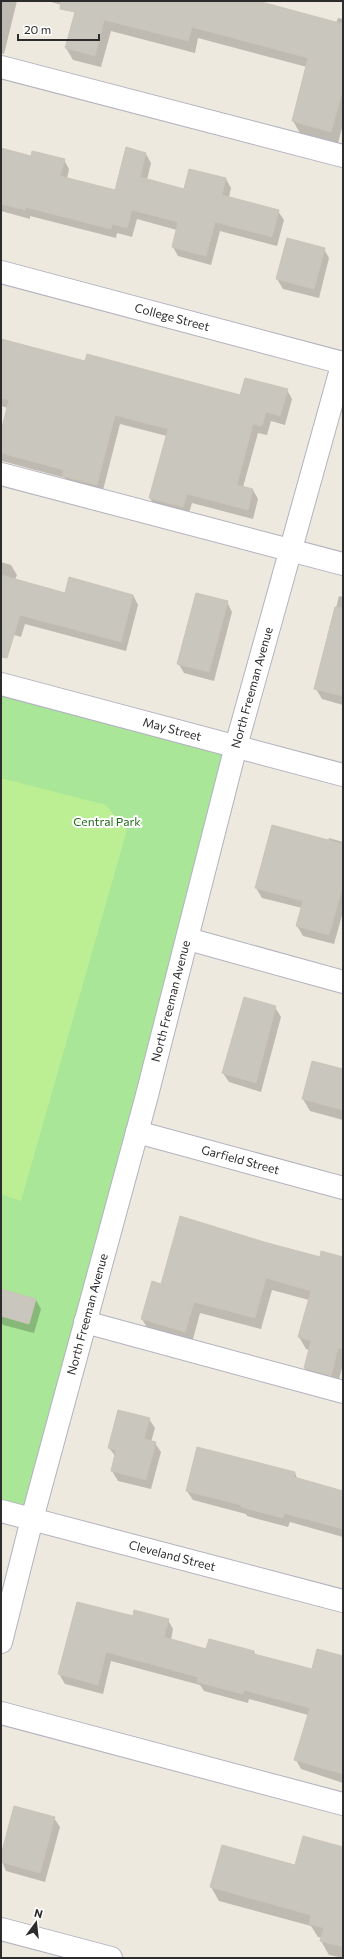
<svg xmlns="http://www.w3.org/2000/svg" width="344" height="1959" viewBox="0 0 344 1959" font-family="Commissioner,sans-serif">
  <rect width="100%" height="100%" fill="#eee9de"/>
  <path fill="#a9e698" d="M 1,684 L 236,746 L 32,1519 L 1,1511 Z"/>
  <path fill="#bcee94" d="M 1,778 L 106,805 L 127,830 L 21,1201 L 1,1194 Z"/>
  <path fill="#0003" d="M 1,1 L 17,1 L 4,54 L 1,53 Z
    M 47,1 L 254,1 L 336,23 L 338,18 L 343,19 L 343,124 L 338,143 L 300,133 L 293,121 L 307,67 L 198,38 L 195,53 L 111,31 L 101,67 L 73,60 L 66,48 L 77,9 Z
    M 1,149 L 32,157 L 64,160 L 69,169 L 67,179 L 116,191 L 146,154 L 151,163 L 147,180 L 185,190 L 226,179 L 231,188 L 229,197 L 278,211 L 284,220 L 277,246 L 220,231 L 211,265 L 178,256 L 173,247 L 177,230 L 137,219 L 132,237 L 117,233 L 116,238 L 30,216 L 30,219 L 1,211 Z
    M 324,249 L 329,258 L 319,298 L 283,289 L 277,279 Z
    M 1,340 L 86,362 L 241,397 L 287,390 L 292,399 L 285,425 L 271,421 L 267,435 L 258,433 L 243,487 L 253,490 L 258,499 L 253,519 L 192,503 L 188,516 L 155,507 L 150,498 L 167,436 L 120,424 L 102,494 L 69,485 L 65,478 L 2,461 L 1,435 L 8,408 L 1,406 Z
    M 1,562 L 11,565 L 17,575 L 15,580 L 66,595 L 133,595 L 138,605 L 126,651 L 25,624 L 21,637 L 1,631 Z
    M 339,596 L 343,597 L 343,705 L 322,699 L 316,689 Z
    M 227,602 L 232,612 L 214,681 L 184,673 L 178,663 Z
    M 329,838 L 343,842 L 343,912 L 334,944 L 303,936 L 297,926 L 302,908 L 262,898 L 256,888 L 328,841 Z
    M 275,1007 L 281,1017 L 261,1092 L 229,1082 L 223,1073 Z
    M 343,1070 L 343,1120 L 310,1111 L 303,1099 Z
    M 264,1243 L 321,1258 L 343,1258 L 343,1364 L 337,1387 L 312,1380 L 305,1368 L 309,1350 L 306,1349 L 299,1337 L 309,1300 L 272,1290 L 261,1329 L 200,1313 L 192,1343 L 149,1331 L 142,1319 L 152,1283 L 162,1285 Z
    M 36,1300 L 41,1309 L 34,1333 L 3,1325 L 1,1321 L 1,1303 Z
    M 149,1419 L 155,1428 L 151,1442 L 155,1443 L 161,1452 L 151,1489 L 118,1481 L 112,1471 L 116,1457 L 109,1448 Z
    M 295,1473 L 298,1480 L 343,1492 L 343,1537 L 290,1522 L 288,1527 L 247,1516 L 246,1514 L 193,1500 L 187,1491 Z
    M 134,1617 L 168,1620 L 173,1629 L 171,1640 L 207,1650 L 254,1652 L 256,1656 L 312,1671 L 343,1657 L 343,1783 L 301,1769 L 296,1760 L 308,1715 L 249,1699 L 248,1703 L 204,1691 L 200,1685 L 111,1661 L 103,1694 L 65,1684 L 59,1674 Z
    M 54,1818 L 60,1827 L 45,1882 L 6,1871 L 1,1859 Z
    M 343,1845 L 343,1958 L 329,1955 L 321,1941 L 322,1938 L 318,1937 L 311,1926 L 219,1901 L 211,1887 L 296,1866 L 342,1848 Z"/>
  <path fill="#c9c6bd" stroke="#cac5b7" d="M 61,1 L 258,1 L 343,24 L 343,89 L 331,132 L 292,121 L 308,58 L 192,27 L 188,41 L 104,20 L 95,56 L 65,48 L 75,12 L 60,9 Z
    M 126,147 L 146,153 L 140,177 L 184,189 L 189,169 L 226,178 L 222,195 L 279,210 L 272,237 L 215,222 L 206,256 L 172,247 L 178,222 L 132,210 L 127,228 L 112,224 L 111,229 L 25,207 L 25,210 L 1,204 L 1,148 L 31,156 L 32,151 L 65,159 L 60,176 L 115,190 Z
    M 287,238 L 325,248 L 314,289 L 276,279 Z
    M 1,339 L 85,361 L 87,354 L 240,395 L 245,378 L 288,389 L 280,416 L 266,412 L 262,426 L 253,424 L 237,485 L 253,489 L 248,510 L 187,494 L 183,507 L 149,498 L 168,429 L 115,415 L 97,485 L 62,476 L 64,470 L 1,453 L 1,431 L 9,400 L 1,398 Z
    M 1,575 L 65,593 L 69,577 L 133,595 L 121,642 L 20,615 L 7,658 L 1,657 Z
    M 196,593 L 228,601 L 209,672 L 177,664 Z
    M 335,607 L 343,608 L 343,696 L 314,689 Z
    M 272,825 L 343,844 L 343,885 L 329,935 L 296,926 L 303,901 L 255,888 Z
    M 244,997 L 276,1006 L 256,1083 L 222,1073 Z
    M 312,1061 L 343,1069 L 343,1110 L 302,1099 Z
    M 180,1216 L 264,1242 L 320,1257 L 321,1251 L 343,1257 L 343,1349 L 338,1348 L 331,1376 L 304,1368 L 311,1341 L 298,1337 L 311,1291 L 266,1278 L 255,1318 L 194,1302 L 185,1332 L 141,1319 L 152,1281 L 161,1284 Z
    M 1,1289 L 36,1299 L 29,1324 L 1,1316 Z
    M 118,1410 L 150,1418 L 144,1439 L 156,1442 L 146,1480 L 111,1471 L 116,1450 L 108,1448 Z
    M 197,1447 L 295,1472 L 294,1477 L 343,1491 L 343,1529 L 284,1513 L 283,1518 L 241,1507 L 241,1505 L 186,1491 Z
    M 77,1602 L 133,1616 L 134,1610 L 169,1619 L 164,1637 L 206,1649 L 209,1639 L 254,1651 L 254,1654 L 312,1669 L 317,1649 L 343,1656 L 343,1774 L 294,1760 L 310,1708 L 244,1690 L 243,1694 L 197,1682 L 198,1677 L 106,1652 L 98,1685 L 58,1674 Z
    M 14,1806 L 55,1817 L 40,1873 L 1,1862 L 1,1855 Z
    M 303,1836 L 343,1847 L 343,1947 L 320,1941 L 324,1928 L 309,1924 L 311,1915 L 210,1887 L 222,1845 L 295,1865 Z"/>
  <g fill="none" stroke-linecap="round" stroke-linejoin="round">
    <g stroke="#b2b2c0" stroke-width="24">
      <g id="minor">
        <path d="M 1,67 L 343,156"/>
        <path id="s1" d="M 1,272 L 343,363"/>
        <path d="M 1,474 L 343,564"/>
        <path id="s2" d="M 1,684 L 343,775"/>
        <path d="M 188,939 L 343,982"/>
        <path id="s3" d="M 137,1132 L 343,1188"/>
        <path d="M 85,1322 L 343,1392"/>
        <path id="s4" d="M 1,1511 L 343,1601"/>
        <path id="s5" d="M 1,1642 L 32,1519 L 146,1099 L 236,746 L 343,362"/>
        <path d="M 1,1713 L 343,1804"/>
        <path d="M 1,1929 L 111,1958"/>
      </g>
    </g>
    <use href="#minor" stroke="#fff" stroke-width="22"/>
  </g>
  <g text-anchor="middle" stroke-width="4" stroke-linejoin="round" paint-order="stroke">
    <g font-size="12" fill="#2c2c2c" stroke="#fff">
      <text dy="4" stroke="none"><textPath href="#s1" startOffset="177">College Street</textPath></text>
      <text dy="4" stroke="none"><textPath href="#s5" startOffset="987">North Freeman Avenue</textPath></text>
      <text dy="4" stroke="none"><textPath href="#s2" startOffset="177">May Street</textPath></text>
      <text dy="4" stroke="none"><textPath href="#s5" startOffset="663">North Freeman Avenue</textPath></text>
      <text dy="4" stroke="none"><textPath href="#s3" startOffset="107">Garfield Street</textPath></text>
      <text dy="4" stroke="none"><textPath href="#s5" startOffset="339">North Freeman Avenue</textPath></text>
      <text dy="4" stroke="none"><textPath href="#s4" startOffset="177">Cleveland Street</textPath></text>
    </g>
    <g font-size="12" fill="#1f6d18" stroke="#fff">
      <text x="107" y="826">Central Park</text>
    </g>
  </g>
  <rect width="344" height="1959" fill="none" stroke="#2c2c2c" stroke-width="4"/>
  <g transform="translate(36 1923) rotate(15)" stroke="#ffffff" stroke-width="3" paint-order="stroke">
  <path d="M0-3L7 15L0 10L-7 15Z" fill="#2c2c2c"/>
  <text y="-6" font-size="11" font-weight="bold" text-anchor="middle" fill="#2c2c2c">N</text>
  </g>
  <path d="M18 34v6h81v-6" fill="none" stroke="#2c2c2c" stroke-width="2"/>
  <text x="24" y="34" font-size="12" fill="#2c2c2c" stroke="#ffffff" stroke-width="3" paint-order="stroke">20 m</text>
</svg>
